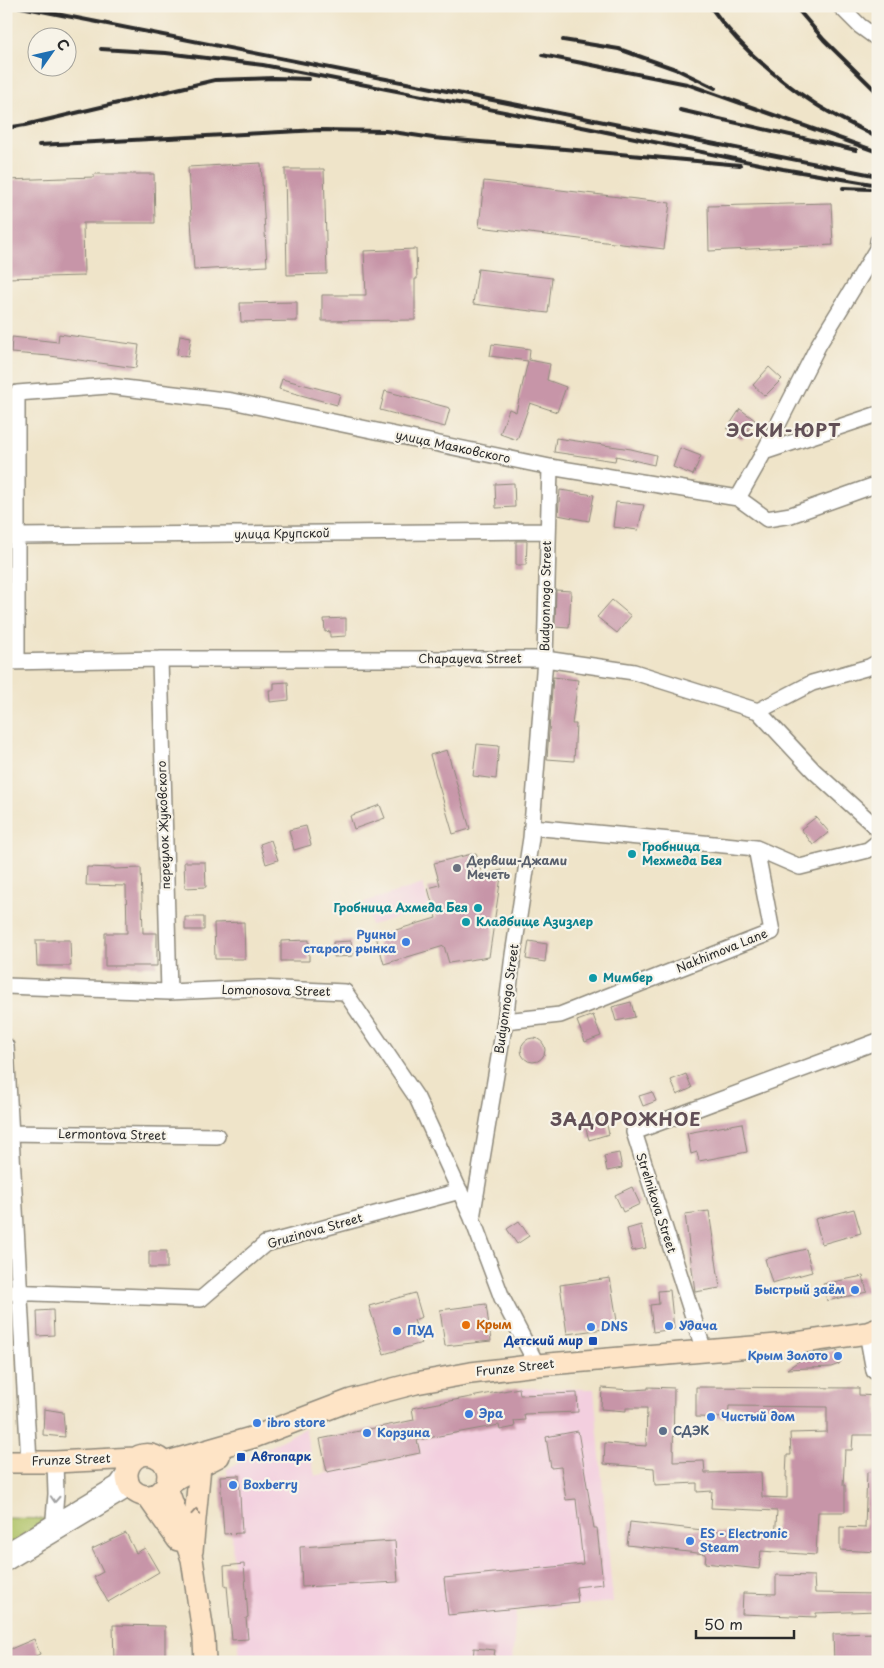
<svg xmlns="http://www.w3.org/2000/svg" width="884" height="1668" viewBox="0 0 884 1668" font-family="'Playpen Sans',sans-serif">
  <rect width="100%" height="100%" fill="#f7f3e8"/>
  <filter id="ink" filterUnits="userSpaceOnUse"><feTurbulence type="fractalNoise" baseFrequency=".02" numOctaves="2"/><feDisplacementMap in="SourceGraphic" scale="10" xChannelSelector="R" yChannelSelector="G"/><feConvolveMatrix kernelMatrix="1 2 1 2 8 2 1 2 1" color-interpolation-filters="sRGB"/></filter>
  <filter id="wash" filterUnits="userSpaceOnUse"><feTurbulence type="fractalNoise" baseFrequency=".0096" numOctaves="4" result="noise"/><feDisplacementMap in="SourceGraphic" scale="20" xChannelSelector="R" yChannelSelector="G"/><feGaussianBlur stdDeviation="1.12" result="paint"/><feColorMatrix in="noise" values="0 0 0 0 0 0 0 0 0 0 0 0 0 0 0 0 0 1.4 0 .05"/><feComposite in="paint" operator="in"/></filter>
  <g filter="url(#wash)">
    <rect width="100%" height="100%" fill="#efe4c9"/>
    <path fill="#f3cfdf" d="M 423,884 L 430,908 L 371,925 L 364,902 Z
      M 519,1388 L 594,1389 L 613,1602 L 516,1611 L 512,1662 L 240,1662 L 227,1469 L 305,1428 L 315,1476 L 419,1453 L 418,1440 L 499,1425 L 501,1430 L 515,1427 L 514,1421 L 525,1419 Z"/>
    <path fill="#afc266" stroke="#6d7648" d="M 6,1518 L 58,1519 L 6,1548 Z"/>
    <g id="blocks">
      <path fill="#c795a8" d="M 261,163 L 267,266 L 194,270 L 188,167 Z
        M 285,169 L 324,169 L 327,274 L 287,275 Z
        M 94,174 L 154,174 L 155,223 L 83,223 L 84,276 L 6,278 L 6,180 L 94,177 Z
        M 484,181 L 670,203 L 664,249 L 479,227 Z
        M 831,203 L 833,245 L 709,251 L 708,206 Z
        M 416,249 L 417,279 L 415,279 L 415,320 L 322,321 L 322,295 L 366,295 L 364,251 Z
        M 478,269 L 552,278 L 548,313 L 473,304 Z
        M 297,302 L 297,321 L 241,322 L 240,303 Z
        M 59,334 L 139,345 L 136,368 L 50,356 L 11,353 L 12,337 L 58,342 Z
        M 180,335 L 191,337 L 188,357 L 177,355 Z
        M 492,344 L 530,349 L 529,360 L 550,364 L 547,380 L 566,387 L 557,412 L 530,403 L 517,440 L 500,434 L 509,409 L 516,412 L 528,361 L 490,356 Z
        M 769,367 L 782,379 L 765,396 L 753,385 Z
        M 282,379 L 340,394 L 337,405 L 279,389 Z
        M 385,391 L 450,408 L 445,427 L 380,410 Z
        M 740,409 L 755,420 L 742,439 L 727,429 Z
        M 556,438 L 631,449 L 656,455 L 654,465 L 616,456 L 615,461 L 554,452 Z
        M 680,448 L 701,456 L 693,475 L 673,467 Z
        M 514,483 L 515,507 L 496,508 L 495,484 Z
        M 560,490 L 594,495 L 589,521 L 558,515 Z
        M 616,502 L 644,505 L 638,530 L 613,527 Z
        M 516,541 L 527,541 L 526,565 L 516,565 Z
        M 556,590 L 571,591 L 569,628 L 555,627 Z
        M 612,600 L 631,616 L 617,633 L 597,617 Z
        M 346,618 L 346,636 L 330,637 L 330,631 L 325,632 L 324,619 Z
        M 553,677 L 578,680 L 572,724 L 576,724 L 574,761 L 547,759 Z
        M 288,682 L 289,700 L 270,702 L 269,690 L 274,690 L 274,683 Z
        M 477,744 L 499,746 L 496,779 L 473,776 Z
        M 447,750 L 470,829 L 453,834 L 430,755 Z
        M 380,805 L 385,818 L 354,829 L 350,816 Z
        M 816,817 L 829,832 L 813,845 L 801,829 Z
        M 306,826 L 311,845 L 294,850 L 289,830 Z
        M 271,840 L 278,860 L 266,864 L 260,844 Z
        M 476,853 L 482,875 L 502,870 L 489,957 L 449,963 L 444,946 L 384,964 L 376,936 L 436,918 L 428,888 L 440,885 L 434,863 Z
        M 184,862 L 205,862 L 206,887 L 185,888 Z
        M 87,867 L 114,868 L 114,869 L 141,868 L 143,933 L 157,933 L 157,966 L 105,966 L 105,933 L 127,933 L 126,886 L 86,885 Z
        M 185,917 L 204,917 L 204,930 L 185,930 Z
        M 244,922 L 245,959 L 215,959 L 214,923 Z
        M 36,940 L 70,940 L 71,966 L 37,966 Z
        M 309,940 L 309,961 L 281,961 L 281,941 Z
        M 351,941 L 353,956 L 334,957 L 333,942 Z
        M 529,941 L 547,944 L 545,962 L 526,959 Z
        M 631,1002 L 635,1017 L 616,1021 L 612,1007 Z
        M 593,1015 L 601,1036 L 585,1042 L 577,1021 Z
        M521 1050a12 12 0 1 1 24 0a12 12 0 1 1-24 0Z
        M 686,1074 L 692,1088 L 677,1095 L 671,1080 Z
        M 652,1092 L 656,1101 L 643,1106 L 639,1096 Z
        M 605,1117 L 609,1134 L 589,1140 L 584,1122 Z
        M 742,1123 L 747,1152 L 699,1161 L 697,1152 L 691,1154 L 687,1133 Z
        M 619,1153 L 622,1168 L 607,1171 L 604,1156 Z
        M 632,1187 L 640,1204 L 623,1212 L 615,1195 Z
        M 854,1209 L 861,1233 L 822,1244 L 815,1219 Z
        M 709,1211 L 720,1288 L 695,1292 L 685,1214 Z
        M 519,1221 L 529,1236 L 517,1244 L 507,1229 Z
        M 641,1225 L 646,1248 L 632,1251 L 627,1229 Z
        M 806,1249 L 812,1272 L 772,1283 L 765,1259 Z
        M 149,1251 L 167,1251 L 167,1268 L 149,1268 Z
        M 863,1276 L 867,1292 L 827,1301 L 823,1284 Z
        M 610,1278 L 618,1327 L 567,1334 L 560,1285 Z
        M 670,1290 L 674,1329 L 653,1332 L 650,1305 L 659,1304 L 658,1291 Z
        M 415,1293 L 422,1317 L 414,1320 L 422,1343 L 384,1354 L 369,1306 Z
        M 486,1304 L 491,1341 L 445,1346 L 440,1310 Z
        M 53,1310 L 54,1335 L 38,1336 L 37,1311 Z
        M 837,1350 L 841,1355 L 841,1361 L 839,1364 L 831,1367 L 787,1369 L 808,1355 Z
        M 648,1387 L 674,1388 L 673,1462 L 704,1461 L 705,1473 L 761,1472 L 762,1497 L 787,1498 L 787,1477 L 786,1477 L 787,1455 L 791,1455 L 790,1433 L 827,1432 L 827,1407 L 729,1406 L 728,1418 L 696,1417 L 696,1387 L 859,1388 L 859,1395 L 878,1396 L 878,1435 L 853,1435 L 852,1450 L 845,1450 L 843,1485 L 845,1485 L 845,1512 L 818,1512 L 816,1555 L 761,1551 L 759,1569 L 705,1563 L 706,1554 L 627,1545 L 630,1522 L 775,1538 L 777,1511 L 711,1508 L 712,1491 L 697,1492 L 697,1483 L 655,1485 L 654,1468 L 604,1464 L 605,1443 L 646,1446 L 647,1408 L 626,1408 L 626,1411 L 601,1409 L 602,1388 L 631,1390 L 648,1389 Z
        M 519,1388 L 520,1395 L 577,1393 L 578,1412 L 524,1414 L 525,1420 L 514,1421 L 515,1427 L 500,1430 L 499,1425 L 417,1440 L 420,1453 L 327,1472 L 320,1439 L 414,1420 L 412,1408 Z
        M 44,1409 L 63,1412 L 65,1437 L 43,1435 Z
        M 578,1431 L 594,1528 L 597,1528 L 603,1584 L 576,1587 L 578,1602 L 448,1615 L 444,1578 L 583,1564 L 576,1499 L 566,1500 L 561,1467 L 551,1468 L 546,1437 Z
        M 867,1472 L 878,1473 L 878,1552 L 840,1550 L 840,1527 L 865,1528 Z
        M 239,1475 L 242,1533 L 224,1534 L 220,1476 Z
        M 126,1533 L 136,1553 L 145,1548 L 159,1572 L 108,1602 L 94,1577 L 103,1572 L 92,1549 Z
        M 395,1541 L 398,1582 L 302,1587 L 300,1547 Z
        M 244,1564 L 248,1617 L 246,1618 L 248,1639 L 232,1640 L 227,1586 L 225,1587 L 224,1566 Z
        M 776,1575 L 814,1576 L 815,1593 L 878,1594 L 878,1611 L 816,1613 L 816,1617 L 742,1614 L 743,1593 L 776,1594 Z
        M 113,1625 L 165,1626 L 165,1662 L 114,1662 Z
        M 878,1633 L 878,1662 L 834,1662 L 833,1634 Z
        M 34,1639 L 40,1654 L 22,1662 L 6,1662 L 6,1651 Z
        M 474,1648 L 495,1650 L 493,1662 L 473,1662 Z"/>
    </g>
  </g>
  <g filter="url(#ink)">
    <use href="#blocks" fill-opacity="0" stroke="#8d887a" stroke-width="1"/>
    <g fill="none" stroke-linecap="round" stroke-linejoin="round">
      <g stroke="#8d887a" stroke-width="18">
        <path id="street" d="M 840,6 L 860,26 L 878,39
          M 764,452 L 878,414
          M 738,498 L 764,452 L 819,344 L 877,249 L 878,241
          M 17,536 L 548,531
          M 160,659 L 169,992
          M 7,662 L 160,659 L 545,659 L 634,672 L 758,711 L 814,771 L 878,829
          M 17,662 L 17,393 L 108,386 L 232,401 L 550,467 L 738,498 L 767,519 L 791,515 L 878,484
          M 758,711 L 812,683 L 869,667 L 878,662
          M 532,827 L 756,848 L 800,867 L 868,850 L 878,842
          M 6,986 L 169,992 L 259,988 L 345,992 L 417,1098 L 472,1218
          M 505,1021 L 560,1015 L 772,932 L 756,848
          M 6,1046 L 29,1462
          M 6,1133 L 217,1136
          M 6,1292 L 201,1299 L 265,1244 L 460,1191
          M 867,1333 L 874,1371 L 878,1371
          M 704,1351 L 634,1132 L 878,1041
          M 537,1365 L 502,1298 L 472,1218 L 505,1021 L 513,955 L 531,838 L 545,659 L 550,467
          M 53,1530 L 56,1494 L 55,1462
          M 6,1551 L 117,1484 L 127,1470
          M 6,1563 L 131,1488"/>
      </g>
      <g stroke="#8d887a" stroke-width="24">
        <path id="secondary" d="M 6,1462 L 55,1462 L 135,1458
          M 164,1463 L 254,1437 L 351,1400 L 416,1383 L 471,1373 L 537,1365 L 789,1344 L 867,1333 L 878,1329
          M 166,1485 C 177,1456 137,1442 128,1469 C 126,1475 127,1481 130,1487 C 136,1494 145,1498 154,1495 C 161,1493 163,1487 169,1483 C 185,1473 202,1465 219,1456
          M 166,1485 L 192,1559 L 204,1639 L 205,1662
          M 147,1496 L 178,1540
          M 192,1551 L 200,1466"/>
      </g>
      <use href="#street" stroke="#fff" stroke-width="15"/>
      <use href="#secondary" stroke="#fee4c6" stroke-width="21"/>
      <path stroke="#2b2b2b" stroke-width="4" d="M 16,6 L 878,176
        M 710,6 C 737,45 777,79 817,105 C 836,117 858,127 878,138
        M 795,6 L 824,40 L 878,93
        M 563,40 L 619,49 L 678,70 L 715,88
        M 101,49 L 166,53 L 263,65 L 587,128 L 783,169 L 878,185
        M 542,55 L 687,84 L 878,152
        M 680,110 L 856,150
        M 6,128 L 25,125 L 215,80 L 274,78 L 309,79
        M 39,145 L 319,130 L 386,131 L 433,138 L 565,149 L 740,165
        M 843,188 L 870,189"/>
    </g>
    <defs><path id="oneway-chevron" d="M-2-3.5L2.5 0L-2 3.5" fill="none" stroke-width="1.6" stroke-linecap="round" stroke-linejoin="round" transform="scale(1.25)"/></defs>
    <use stroke="#a0a0a0" href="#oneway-chevron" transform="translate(55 1499) rotate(93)"/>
    <use stroke="#948878" href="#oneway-chevron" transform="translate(196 1512) rotate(-85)"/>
  </g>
  <g fill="#0f9aa8" stroke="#f7f3e8" stroke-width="2">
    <circle cx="632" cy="854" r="5"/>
    <circle cx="478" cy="908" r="5"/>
    <circle cx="466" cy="922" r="5"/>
    <circle cx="593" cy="978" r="5"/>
  </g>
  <circle fill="#6b7280" stroke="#f7f3e8" stroke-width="2" cx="457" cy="868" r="5"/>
  <g fill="#3f7fe0" stroke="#f7f3e8" stroke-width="2">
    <circle cx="406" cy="942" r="5"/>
    <circle cx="855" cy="1290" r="5"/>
    <circle cx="669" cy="1326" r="5"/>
    <circle cx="591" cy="1327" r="5"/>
    <circle cx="397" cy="1331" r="5"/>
    <circle cx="838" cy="1356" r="5"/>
    <circle cx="469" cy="1414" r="5"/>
    <circle cx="711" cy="1417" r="5"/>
    <circle cx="257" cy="1423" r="5"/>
    <circle cx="367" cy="1433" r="5"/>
    <circle cx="233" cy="1485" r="5"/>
    <circle cx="690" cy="1541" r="5"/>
  </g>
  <circle fill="#e8710a" stroke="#f7f3e8" stroke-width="2" cx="466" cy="1325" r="5"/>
  <g fill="#1a4fb4" stroke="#f7f3e8" stroke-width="2">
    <rect x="588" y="1336" width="10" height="10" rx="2.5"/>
    <rect x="236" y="1452" width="10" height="10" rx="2.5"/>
  </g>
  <circle fill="#5c6f8a" stroke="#f7f3e8" stroke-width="2" cx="663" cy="1431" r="5"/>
  <g text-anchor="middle" stroke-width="4.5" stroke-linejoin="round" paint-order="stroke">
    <g font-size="12" fill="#2b2b2b" stroke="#f7f3e8">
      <text transform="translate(453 447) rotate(12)" y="4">улица Маяковского</text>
      <text transform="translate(282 534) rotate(-1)" y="4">улица Крупской</text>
      <text transform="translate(546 596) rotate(-89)" y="4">Budyonnogo Street</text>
      <text x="470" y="663">Chapayeva Street</text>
      <text transform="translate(164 825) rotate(-92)" y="4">переулок Жуковского</text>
      <text transform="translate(722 951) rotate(-22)" y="4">Nakhimova Lane</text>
      <text transform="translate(276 991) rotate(1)" y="4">Lomonosova Street</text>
      <text transform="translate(507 999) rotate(-82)" y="4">Budyonnogo Street</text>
      <text transform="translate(112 1135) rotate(1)" y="4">Lermontova Street</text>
      <text transform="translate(656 1203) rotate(72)" y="4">Strelnikova Street</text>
      <text transform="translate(315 1231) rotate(-16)" y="4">Gruzinova Street</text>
      <text transform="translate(515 1368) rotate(-6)" y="4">Frunze Street</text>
      <text transform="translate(71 1460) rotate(-2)" y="4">Frunze Street</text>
    </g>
    <g font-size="12" font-weight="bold" fill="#0d838f" stroke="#f7f3e8" text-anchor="start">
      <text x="642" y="851">Гробница<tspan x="642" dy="14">Мехмеда Бея</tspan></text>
      <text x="468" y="912" text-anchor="end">Гробница Ахмеда Бея</text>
      <text x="476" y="926">Кладбище Азизлер</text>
      <text x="603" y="982">Мимбер</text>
    </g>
    <g font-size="12" font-weight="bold" fill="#5b616d" stroke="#f7f3e8" text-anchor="start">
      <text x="467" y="865">Дервиш-Джами<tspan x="467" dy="14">Мечеть</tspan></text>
    </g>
    <g font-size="12" font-weight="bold" fill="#366cbe" stroke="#f7f3e8" text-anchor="start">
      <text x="396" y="939" text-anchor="end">Руины<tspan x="396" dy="14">старого рынка</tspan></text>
      <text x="845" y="1294" text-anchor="end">Быстрый заём</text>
      <text x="679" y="1330">Удача</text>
      <text x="601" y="1331">DNS</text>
      <text x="407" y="1335">ПУД</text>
      <text x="828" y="1360" text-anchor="end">Крым Золото</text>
      <text x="479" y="1418">Эра</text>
      <text x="721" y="1421">Чистый дом</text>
      <text x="267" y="1427">ibro store</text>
      <text x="377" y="1437">Корзина</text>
      <text x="243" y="1489">Boxberry</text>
      <text x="700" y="1538">ES - Electronic<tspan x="700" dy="14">Steam</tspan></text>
    </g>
    <g font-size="12" font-weight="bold" fill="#c56008" stroke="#f7f3e8" text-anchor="start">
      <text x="476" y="1329">Крым</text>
    </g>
    <g font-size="12" font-weight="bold" fill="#164399" stroke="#f7f3e8" text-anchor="end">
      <text x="583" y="1345">Детский мир</text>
      <text x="251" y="1461" text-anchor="start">Автопарк</text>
    </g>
    <g font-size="12" font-weight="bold" fill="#4e5e75" stroke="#f7f3e8" text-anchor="start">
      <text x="673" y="1435">СДЭК</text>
    </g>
    <g font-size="18" font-weight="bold" letter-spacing="1" fill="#625057" stroke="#f7f3e8">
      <text x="784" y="437">ЭСКИ-ЮРТ</text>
      <text x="626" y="1126">ЗАДОРОЖНОЕ</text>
    </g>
  </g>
  <rect width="884" height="1668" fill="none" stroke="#f7f3e8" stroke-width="25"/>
  <g transform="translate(52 52) rotate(56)"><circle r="24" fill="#f7f3e8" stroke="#a5a39c"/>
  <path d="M0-4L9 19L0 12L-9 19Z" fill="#1f6fb2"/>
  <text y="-8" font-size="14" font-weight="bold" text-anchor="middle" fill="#2b2b2b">С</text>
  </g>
  <path d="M696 1630v8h98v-8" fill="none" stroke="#2b2b2b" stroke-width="2.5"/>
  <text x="704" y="1630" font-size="15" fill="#2b2b2b" stroke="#f7f3e8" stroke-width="4" paint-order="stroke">50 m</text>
</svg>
